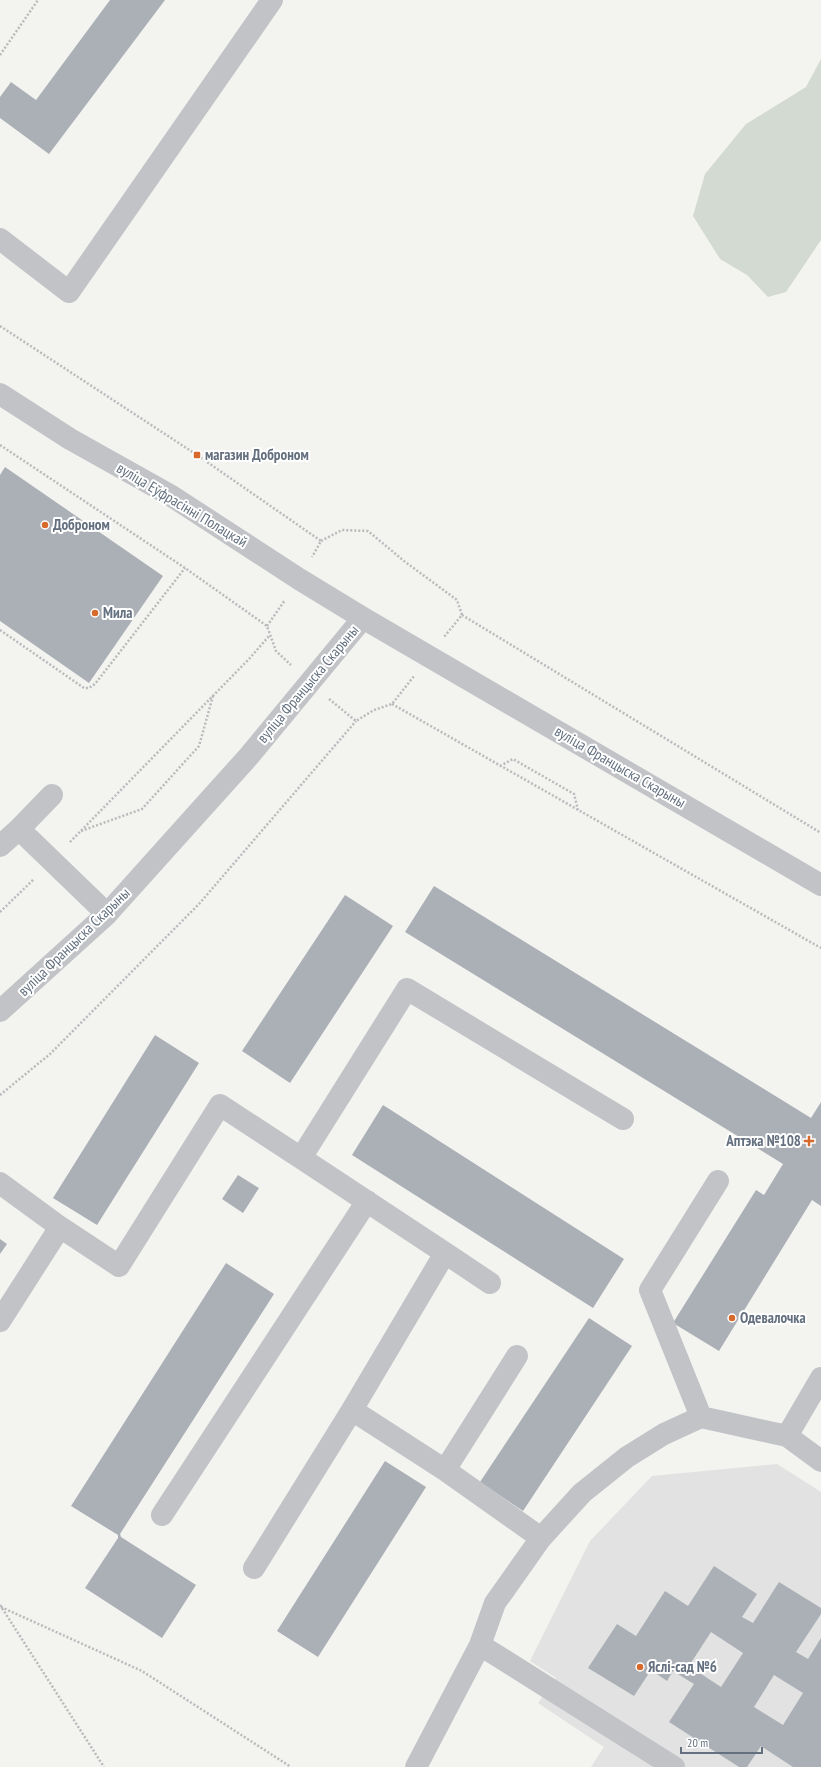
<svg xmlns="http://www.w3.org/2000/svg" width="821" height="1767" viewBox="0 0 821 1767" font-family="'PT Sans Narrow',sans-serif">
  <rect width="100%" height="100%" fill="#f3f3f0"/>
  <path fill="#e1e2e1" d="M 777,1464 L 821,1492 L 821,1767 L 591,1767 L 604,1747 L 538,1703 L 556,1678 L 530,1661 L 590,1541 L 652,1476 Z"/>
  <path fill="#d3dad1" d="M 821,59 L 821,240 L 786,292 L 768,297 L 747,275 L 720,259 L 693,216 L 705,174 L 746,124 L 806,87 Z"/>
  <path fill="#abb0b6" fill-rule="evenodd" d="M 110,0 L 165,0 L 49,154 L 0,118 L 0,97 L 11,82 L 36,100 Z
    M 5,467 L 163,576 L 89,683 L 0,621 L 0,475 Z
    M 434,886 L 811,1118 L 821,1102 L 821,1206 L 812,1200 L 719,1351 L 673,1323 L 756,1190 L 764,1195 L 783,1164 L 405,932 Z
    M 345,895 L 393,926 L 290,1083 L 242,1051 Z
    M 155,1035 L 199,1063 L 97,1225 L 53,1198 Z
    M 383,1105 L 624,1259 L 593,1308 L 352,1155 Z
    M 238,1175 L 259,1188 L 243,1213 L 222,1199 Z
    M 0,1239 L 7,1244 L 0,1254 Z
    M 226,1263 L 274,1294 L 120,1534 L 121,1537 L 196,1585 L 162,1638 L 85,1588 L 118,1538 L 118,1535 L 71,1506 Z
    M 589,1318 L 632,1346 L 523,1511 L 480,1482 Z
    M 385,1461 L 426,1487 L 318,1657 L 277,1631 Z
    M 714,1566 L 757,1594 L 742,1617 L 753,1623 L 779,1582 L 821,1608 L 821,1614 L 796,1652 L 808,1659 L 821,1638 L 821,1767 L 793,1767 L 761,1746 L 747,1767 L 739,1767 L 669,1722 L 694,1684 L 673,1671 L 667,1681 L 651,1670 L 634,1696 L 588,1668 L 617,1624 L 636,1636 L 665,1591 L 688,1606 ZM 711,1632 L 743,1653 L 721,1687 L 689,1666 ZM 774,1675 L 803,1693 L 783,1725 L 754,1707 Z"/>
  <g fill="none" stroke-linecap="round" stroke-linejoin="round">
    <path stroke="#b8babc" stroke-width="2.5" stroke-dasharray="2 2" stroke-linecap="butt" d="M 0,55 L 38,0
      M 0,326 L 197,455 L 321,541 L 312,557
      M 0,445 L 185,568 L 267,626 L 276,651 L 291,665
      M 321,541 L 342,530 L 368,531 L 404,561 L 457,600 L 462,615 L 444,637
      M 462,615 L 821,833
      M 267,626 L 285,600
      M 0,630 L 84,688 L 89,688 L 95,684 L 185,568
      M 329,699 L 356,721 L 374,710 L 392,704 L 414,676
      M 392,704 L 821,948
      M 500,766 L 513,759 L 574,794 L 578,810
      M 81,831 L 142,809 L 199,746 L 213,696
      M 70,842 L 249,659 L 270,635
      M 0,912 L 34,879
      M 0,1095 L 50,1054 L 199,904 L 356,721
      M 0,1605 L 104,1767
      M 1,1607 L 142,1671 L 291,1767"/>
    <path stroke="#c1c3c7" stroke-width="22" d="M 0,239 L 69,292 L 272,0
      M 0,394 L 70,439 L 170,495 L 299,579 L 363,618 L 821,885
      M 19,829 L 107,914
      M 0,846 L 19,829 L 52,795
      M 0,1011 L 107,914 L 249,756 L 363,618
      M 0,1183 L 60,1227 L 119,1266 L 220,1105 L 301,1158 L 407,989 L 623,1119
      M 445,1253 L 490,1283
      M 0,1321 L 60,1227
      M 352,1410 L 445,1470 L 541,1538
      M 701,1417 L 650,1290 L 718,1181
      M 787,1436 L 821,1378
      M 445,1470 L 517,1356
      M 162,1515 L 367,1201
      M 254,1568 L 352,1410 L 445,1253 L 301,1158
      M 480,1645 L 674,1767
      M 416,1767 L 480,1645 L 495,1603 L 541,1538 L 582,1493 L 627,1457 L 664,1434 L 701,1417 L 787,1436 L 821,1461"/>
  </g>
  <g fill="#d7692c" stroke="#fff" stroke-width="1.5">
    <rect x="193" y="451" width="8" height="8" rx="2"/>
    <circle cx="45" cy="525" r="4"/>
    <circle cx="95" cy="613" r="4"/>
    <path d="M807 1135h4v4h4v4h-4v4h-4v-4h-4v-4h4z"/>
    <circle cx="732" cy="1318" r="4"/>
    <circle cx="640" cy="1667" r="4"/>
  </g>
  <g text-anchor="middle" stroke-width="4" stroke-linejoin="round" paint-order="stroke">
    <g font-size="15" font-weight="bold" fill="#64707f" stroke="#fff" text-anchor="start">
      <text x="205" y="460">магазин Доброном</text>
      <text x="53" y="530">Доброном</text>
      <text x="103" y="618">Мила</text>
      <text x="801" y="1146" text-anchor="end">Аптэка №108</text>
      <text x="740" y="1323">Одевалочка</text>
      <text x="648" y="1672">Яслі-сад №6</text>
    </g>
    <g font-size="15" fill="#64707f" stroke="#fff">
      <text transform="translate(182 505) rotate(31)" y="5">вуліца Еўфрасінні Полацкай</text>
      <text transform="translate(308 684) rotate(-50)" y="5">вуліца Францыска Скарыны</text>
      <text transform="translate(620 767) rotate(30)" y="5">вуліца Францыска Скарыны</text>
      <text transform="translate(74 942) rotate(-44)" y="5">вуліца Францыска Скарыны</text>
    </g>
  </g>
  <path d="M681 1747v6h81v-6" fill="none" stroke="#64707f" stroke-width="2"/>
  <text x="687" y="1747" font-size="12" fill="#64707f" stroke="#ffffff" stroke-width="3" paint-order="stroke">20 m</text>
</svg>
